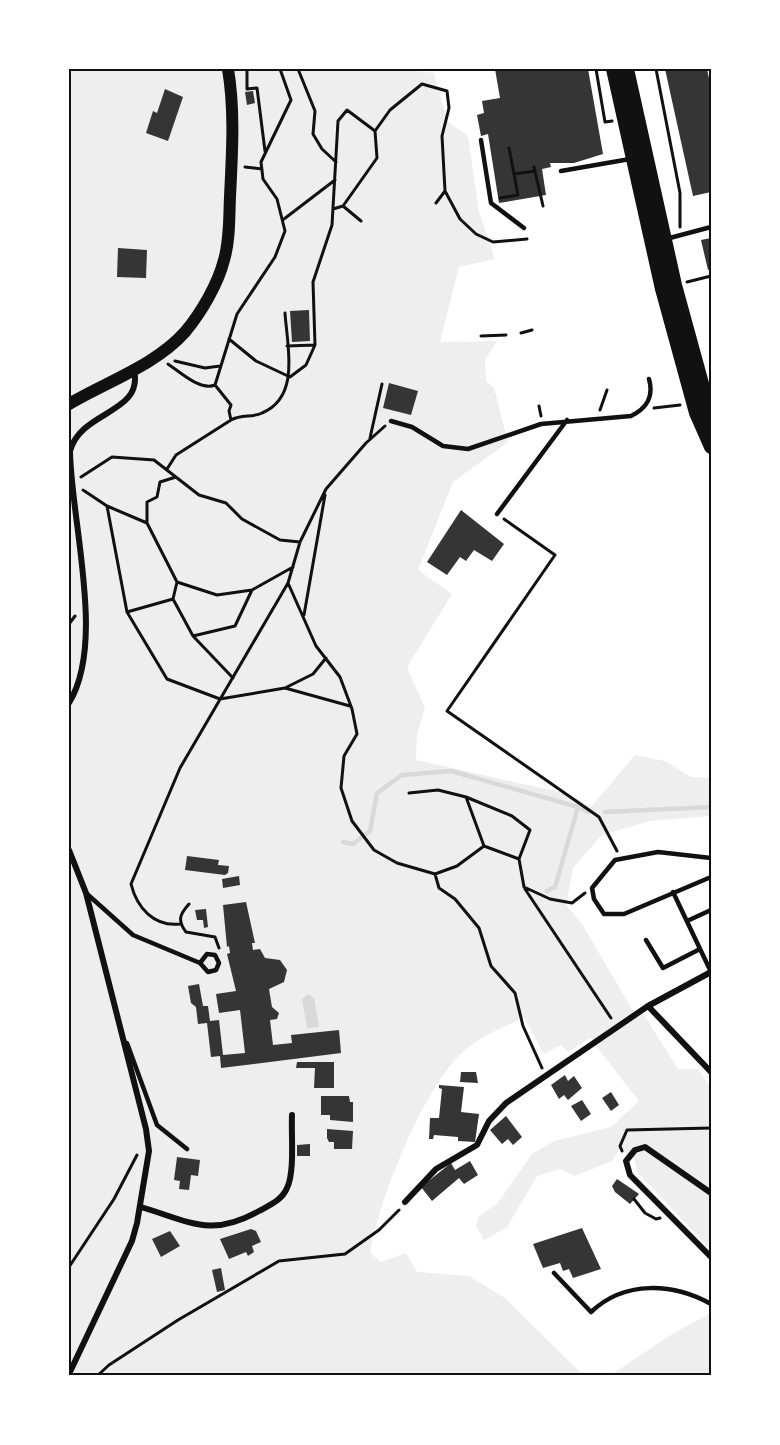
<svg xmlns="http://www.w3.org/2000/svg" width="780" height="1445" viewBox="0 0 780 1445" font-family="Raleway,sans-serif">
  <rect width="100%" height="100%" fill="#fff"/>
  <path fill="#eee" d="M 69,69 L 398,69 L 434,73 L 448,122 L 468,136 L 479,212 L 495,259 L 459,267 L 440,342 L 497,341 L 485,360 L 486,381 L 494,388 L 508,442 L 453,482 L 418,570 L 452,594 L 407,667 L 425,708 L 417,735 L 416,760 L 568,794 L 591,807 L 635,755 L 665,761 L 691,777 L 711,778 L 711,816 L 650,821 L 602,835 L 573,868 L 566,905 L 582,924 L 633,1011 L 645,1016 L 678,1069 L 698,1069 L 711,1088 L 711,1250 L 637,1172 L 635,1160 L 620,1148 L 612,1161 L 575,1176 L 560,1169 L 537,1176 L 507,1227 L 484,1240 L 476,1226 L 479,1216 L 497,1204 L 532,1154 L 554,1141 L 611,1127 L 639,1101 L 590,1038 L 568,1052 L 561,1045 L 544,1054 L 524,1018 C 503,1027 481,1036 464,1051 C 423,1087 379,1200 370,1253 L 381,1262 L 406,1253 L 417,1272 L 469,1276 L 505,1298 L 580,1372 L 609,1376 L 672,1334 L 711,1313 L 711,1376 L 69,1376 Z"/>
  <path fill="#d9d9d9" d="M 308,994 L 314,998 L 319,1027 L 307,1028 L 302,999 Z"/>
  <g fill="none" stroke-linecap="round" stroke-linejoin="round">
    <path stroke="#d9d9d9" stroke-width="4.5" d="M 605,812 L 711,807
      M 343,842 L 353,844 L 370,831 L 377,793 L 402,775 L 451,771 L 578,807 L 589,812
      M 547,891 L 555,887 L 578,807"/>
  </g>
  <path fill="#353535" d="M 495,69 L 588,69 L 603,154 L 574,163 L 550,163 L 551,167 L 542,169 L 546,195 L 499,203 L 488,134 L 481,136 L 477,115 L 484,113 L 482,101 L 500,98 Z
    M 665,69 L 707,69 L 711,88 L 711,192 L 693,196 Z
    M 165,89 L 183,97 L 168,141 L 146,133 L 153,111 L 157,113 Z
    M 253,91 L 255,103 L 247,105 L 245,92 Z
    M 711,238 L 711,269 L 708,270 L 701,240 Z
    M 118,248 L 147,250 L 146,278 L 117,277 Z
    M 309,310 L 310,341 L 292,342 L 290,311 Z
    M 389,383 L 418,391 L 411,415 L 383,408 Z
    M 461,510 L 504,544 L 492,561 L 474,550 L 466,561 L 460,557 L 447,575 L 427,562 Z
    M 187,856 L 219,860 L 218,865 L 229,866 L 228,873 L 225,875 L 185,870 Z
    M 239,876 L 240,885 L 223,888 L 222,879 Z
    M 246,902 L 255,943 L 252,943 L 253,950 L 260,949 L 265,958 L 280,960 L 287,970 L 284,982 L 269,989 L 272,1007 L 279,1013 L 277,1019 L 270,1020 L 273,1045 L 292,1043 L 291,1035 L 339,1030 L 341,1053 L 221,1068 L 220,1056 L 211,1057 L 207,1023 L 198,1024 L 196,1007 L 191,1003 L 188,986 L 199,984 L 203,1006 L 208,1006 L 210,1021 L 219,1020 L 223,1055 L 245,1053 L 240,1010 L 219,1013 L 216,994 L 236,991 L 227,954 L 230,953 L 229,946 L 227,947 L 223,905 Z
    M 206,909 L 208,927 L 204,928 L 203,920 L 197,920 L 195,910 Z
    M 297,1062 L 334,1062 L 334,1088 L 314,1088 L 315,1068 L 296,1068 Z
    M 461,1072 L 476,1072 L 478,1083 L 460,1082 Z
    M 565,1075 L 568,1081 L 574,1076 L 582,1088 L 568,1100 L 564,1095 L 559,1099 L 551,1085 Z
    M 439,1085 L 464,1087 L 461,1112 L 479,1114 L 475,1142 L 458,1141 L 458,1137 L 434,1135 L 433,1139 L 429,1139 L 430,1118 L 439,1118 L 442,1089 L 439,1088 Z
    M 611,1092 L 619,1105 L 611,1111 L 602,1098 Z
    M 321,1096 L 349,1096 L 350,1102 L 353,1102 L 353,1122 L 330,1120 L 330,1115 L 321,1115 Z
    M 582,1100 L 591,1114 L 581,1121 L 571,1106 Z
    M 506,1116 L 522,1137 L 513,1145 L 508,1139 L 502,1144 L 490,1130 Z
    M 327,1129 L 353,1131 L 352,1149 L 334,1149 L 334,1142 L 329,1142 L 327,1138 Z
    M 310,1144 L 310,1156 L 297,1156 L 297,1145 Z
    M 177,1157 L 200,1160 L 198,1176 L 191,1175 L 189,1190 L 179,1189 L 180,1181 L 174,1180 Z
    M 470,1161 L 478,1175 L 464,1184 L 459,1178 L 432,1201 L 421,1187 L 451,1163 L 455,1170 Z
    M 617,1179 L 639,1194 L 630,1204 L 615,1192 L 612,1186 Z
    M 582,1228 L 601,1269 L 573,1278 L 569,1269 L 563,1271 L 560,1263 L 543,1268 L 533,1244 Z
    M 251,1229 L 256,1231 L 261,1242 L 252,1246 L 254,1252 L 248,1256 L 246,1252 L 229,1259 L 220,1239 Z
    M 170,1231 L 180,1246 L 161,1257 L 152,1239 Z
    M 221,1268 L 225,1290 L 217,1292 L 212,1270 Z"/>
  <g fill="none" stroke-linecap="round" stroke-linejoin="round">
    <path stroke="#111" stroke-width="3" d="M 247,69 L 247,89 L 257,88 L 265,151
      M 298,69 L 315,111 L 313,134 L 322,149 L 336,162
      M 596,69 L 605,122 L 612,121
      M 656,69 L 680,193 L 680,227
      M 509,148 L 514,174 L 535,171
      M 245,167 L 262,169
      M 534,167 L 543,206
      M 500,198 L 518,195 L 514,174
      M 436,203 L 445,191
      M 343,206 L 361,221
      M 333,209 L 343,206 L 377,158 L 375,131
      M 284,219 L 335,180
      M 687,282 L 711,276
      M 521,333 L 532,330
      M 481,336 L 506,335
      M 229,339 L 256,361 L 290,377 L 306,365 L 315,345 L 313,282 L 332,225 L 338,121 L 347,110 L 375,131 L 390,110 L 422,84 L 447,91 L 449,108 L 442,136 L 445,191 L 460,219 L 476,234 L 493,242 L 527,239
      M 287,346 L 315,345
      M 175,361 L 205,368 L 220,366
      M 168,364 C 180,372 200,391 215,385 L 237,314 L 275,257 L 285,231 L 277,199 L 263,179 L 261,162 L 291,100 L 280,69
      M 215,385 L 231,405 L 229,411 L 231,420
      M 539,406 L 541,416
      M 654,408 L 680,405
      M 600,410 L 607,390
      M 385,426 L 366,443 L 326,489 L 300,542 L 288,583 L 316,646 L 340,677 L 352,709 L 357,734 L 344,756 L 341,788 L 352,821 L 374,850 L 397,863 L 435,874 L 457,866 L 484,846
      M 370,438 L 382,384
      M 167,469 L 176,455 L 231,420 C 242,414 252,418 262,413 C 301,397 287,345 285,313
      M 81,477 L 112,457 L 154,460 L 199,495 L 226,503 L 242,519 L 280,540 L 300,542
      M 83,490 L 107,506 L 127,612 L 173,599 L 193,636 L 235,626 L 252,590 L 293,567
      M 107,506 L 147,523 L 177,582 L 217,595 L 252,590
      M 504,519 L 555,555 L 447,711 L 599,817 L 617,851
      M 147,523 L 147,502 L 157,497 L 160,482 L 176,477
      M 173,599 L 177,582
      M 127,612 L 167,679 L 220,699 L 285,688 L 350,706
      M 304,615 L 325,495
      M 69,624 L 75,616
      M 193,636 L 233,678
      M 287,687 L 313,674 L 326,658
      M 409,793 L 438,790 L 466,797
      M 519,859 L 530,830 L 512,816 L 466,797 L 484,846 L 519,859 L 524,887 L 550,899 L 572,903 L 585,893
      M 435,874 L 439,888 L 455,899 L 479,928 L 491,966 L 515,993 L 523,1026 L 542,1068
      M 525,889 L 611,1018
      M 189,904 C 180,914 177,920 186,932 L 215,937 L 219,948
      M 180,924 C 154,927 137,908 131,884 L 180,768 L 288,583
      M 622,1151 L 620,1146 L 627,1130 L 711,1128
      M 634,1199 L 645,1213 L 656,1219 L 660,1218
      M 69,1267 L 114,1199 L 137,1155
      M 97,1376 L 109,1365 L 178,1320 L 279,1261 L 345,1254 L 379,1230 L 399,1210"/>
    <path stroke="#111" stroke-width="4.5" d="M 481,140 L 491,203 L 524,228
      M 561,171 L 630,159
      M 666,239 L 711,227
      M 391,421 L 412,427 L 443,446 L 468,449 L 541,424 L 631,416 C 647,408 654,397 649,379
      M 497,514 L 567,420
      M 711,858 L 658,852 L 615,860 L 592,888 L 594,899 L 604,914 L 624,914 L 711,877
      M 673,892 L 711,972
      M 86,893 L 133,935 L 200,963 L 208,972 L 216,970 L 219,963 L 215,955 L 207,954 L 200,963
      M 687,921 L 711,910
      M 646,940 L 663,968 L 700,949
      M 127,1043 L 157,1125 L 187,1149
      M 554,1273 L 591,1312 C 625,1280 673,1283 711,1304"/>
    <path stroke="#111" stroke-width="6" d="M 69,703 C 106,643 71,522 70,451 C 81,410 144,414 134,370
      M 69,850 L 86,893 L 146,1129 L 149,1151 L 137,1223 L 132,1241 L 69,1374
      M 648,1006 L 711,1072
      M 711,1193 L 645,1147 L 635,1150 L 626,1161 L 630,1175 L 711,1257
      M 405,1202 L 436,1169 L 477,1145 L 489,1121 L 506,1103 L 648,1006 L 711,972
      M 141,1207 C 191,1222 211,1238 259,1211 C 270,1205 282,1200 287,1188 C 295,1172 291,1134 292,1115"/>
    <path stroke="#111" stroke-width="12" d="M 69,404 C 106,382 156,365 185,332 C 201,313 218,284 224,260 C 230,240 229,217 230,197 C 232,154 235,111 228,69"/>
    <path stroke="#111" stroke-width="14" d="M 613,69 L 662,289 L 696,413 L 711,447
      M 627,69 L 675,285 L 709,409 L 711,438"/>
  </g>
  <rect width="780" height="1445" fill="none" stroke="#ffffff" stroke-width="141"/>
  <rect x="70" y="70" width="640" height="1304" fill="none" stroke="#111" stroke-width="2"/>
</svg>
